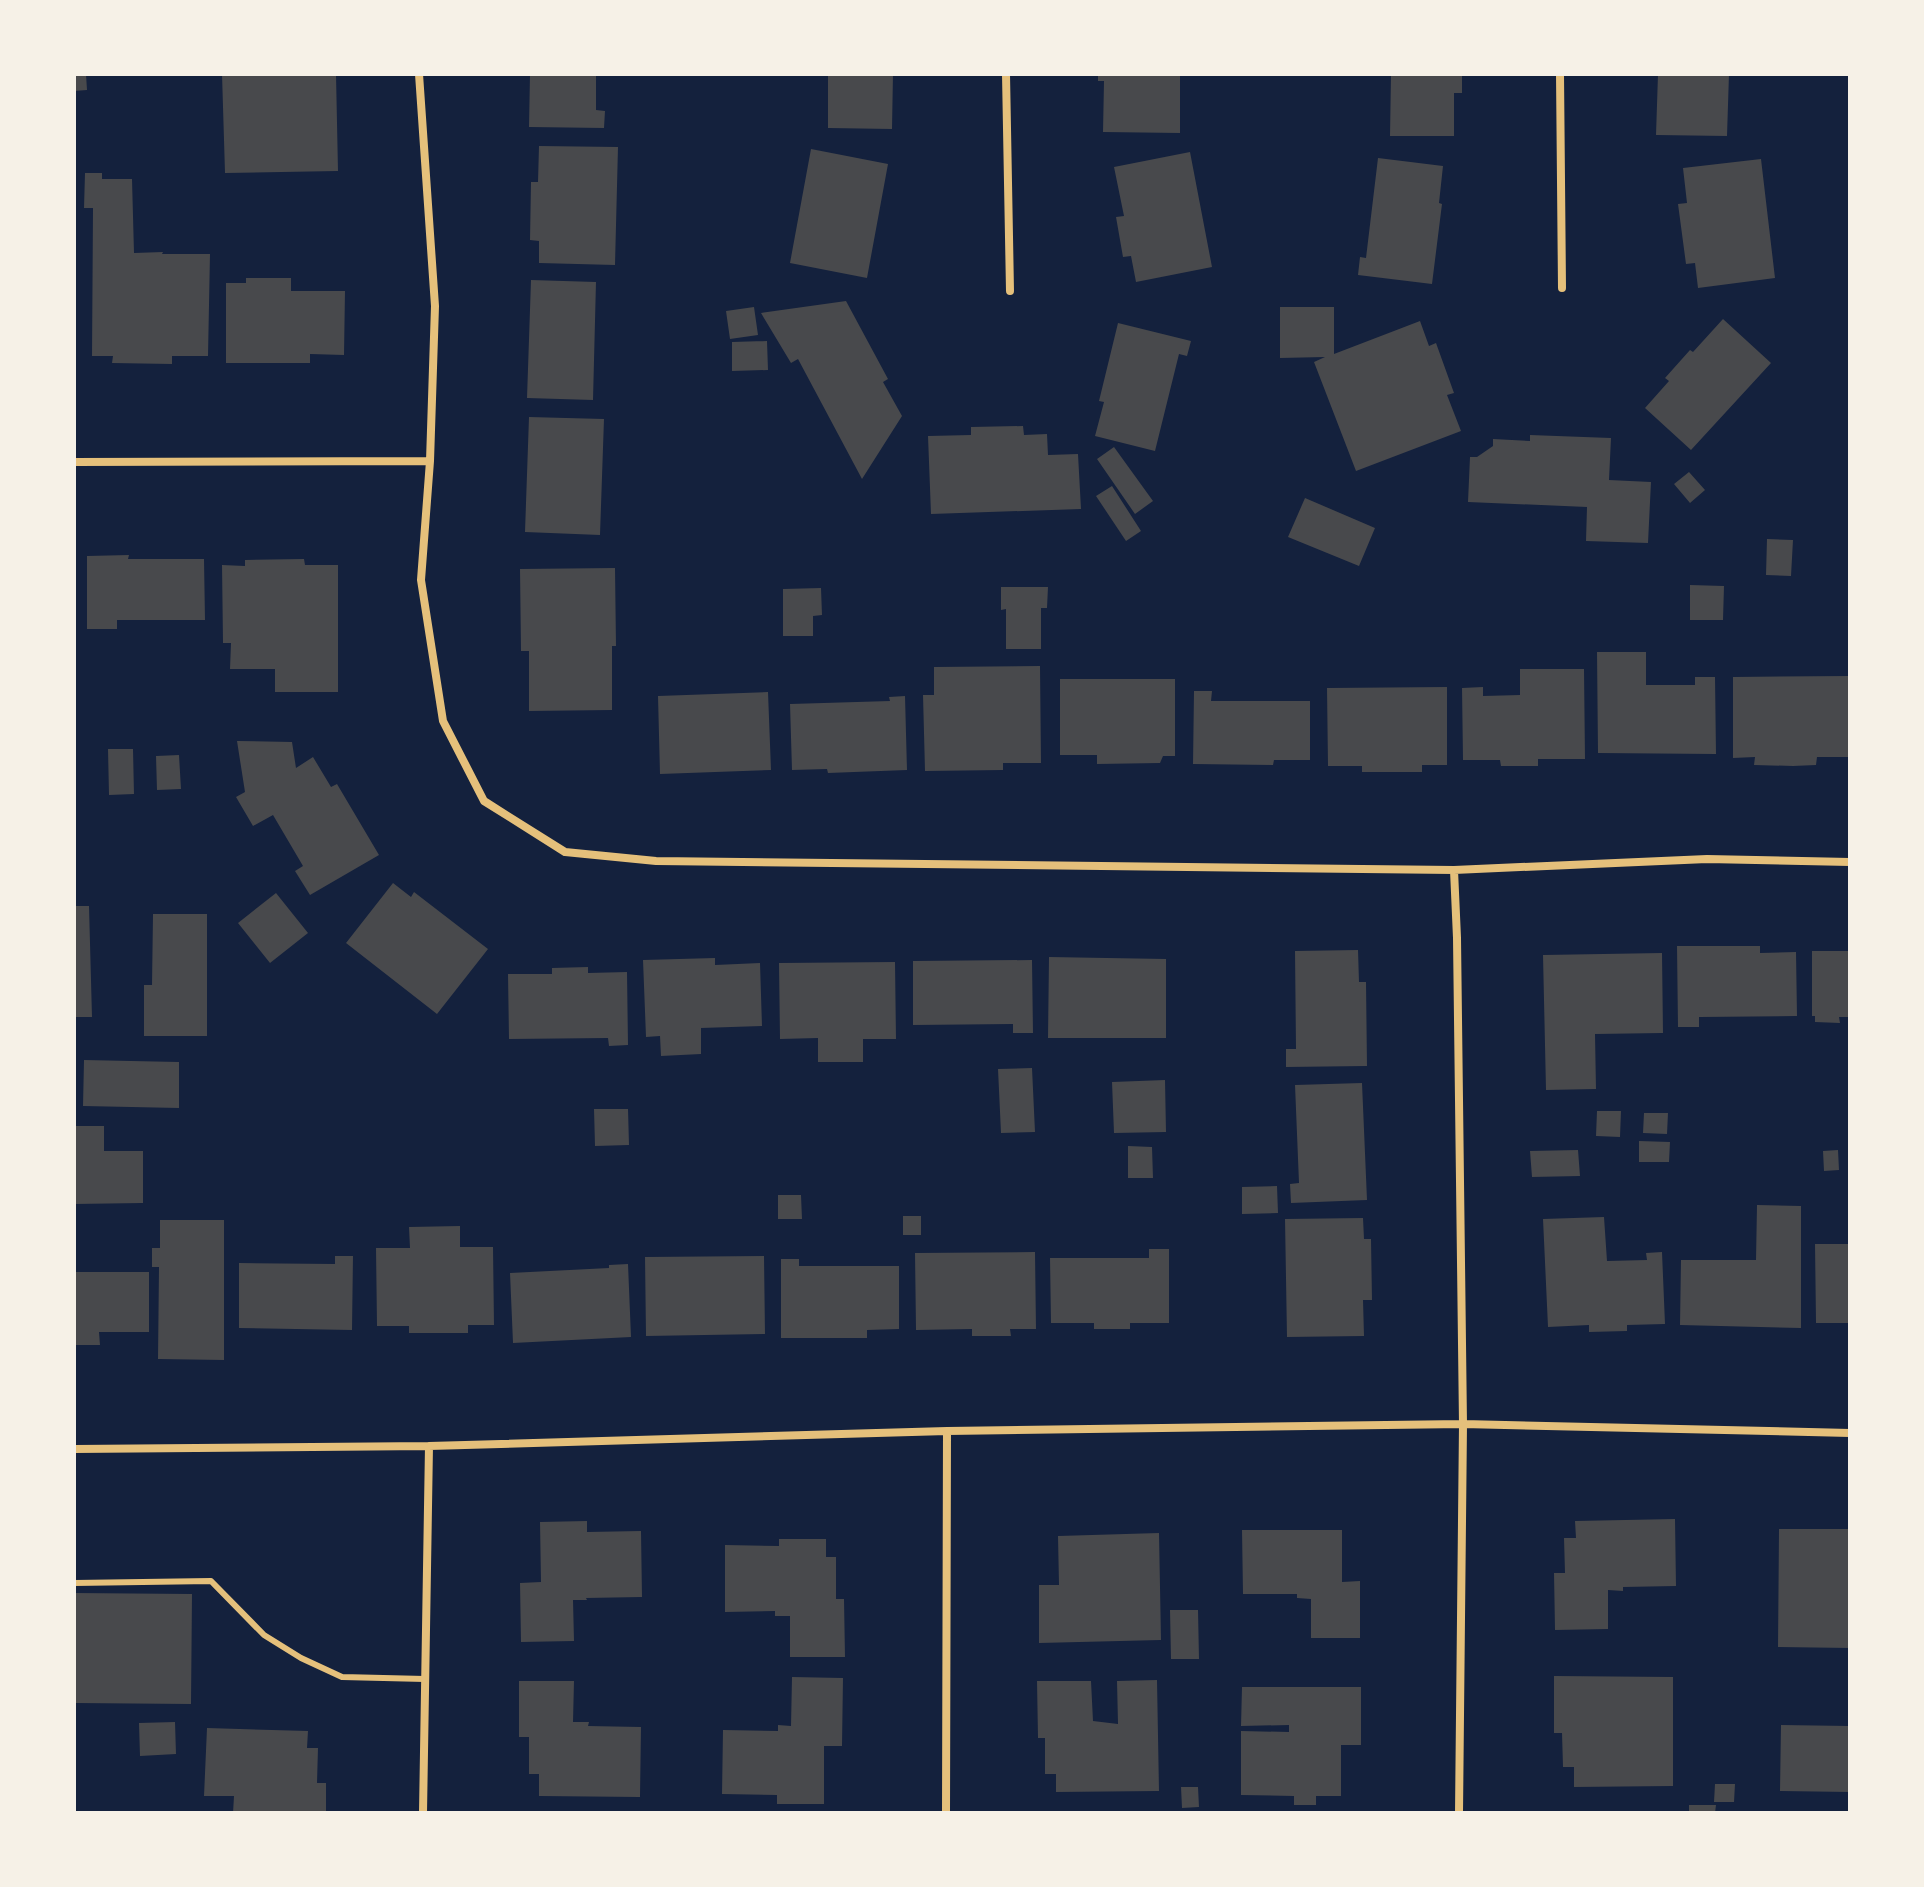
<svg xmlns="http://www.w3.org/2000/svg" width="1924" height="1887" viewBox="0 0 1924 1887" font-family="Jost,sans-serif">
  <rect width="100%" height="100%" fill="#14213d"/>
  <path fill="#48494c" d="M 74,74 L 86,74 L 87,90 L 74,91 Z
    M 222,74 L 336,74 L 338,171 L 225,173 Z
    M 530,74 L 596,74 L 596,110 L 605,111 L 604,128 L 529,127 Z
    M 828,74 L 893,74 L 892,129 L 828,128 Z
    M 1098,74 L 1180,74 L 1180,133 L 1103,132 L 1104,81 L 1098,81 Z
    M 1391,74 L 1462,74 L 1462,93 L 1454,93 L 1454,136 L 1390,136 Z
    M 1658,74 L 1729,74 L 1727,136 L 1656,135 Z
    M 539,146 L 618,147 L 615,265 L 539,263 L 539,241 L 530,240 L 531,182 L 538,182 Z
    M 811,149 L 888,164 L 867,278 L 790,263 Z
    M 1190,152 L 1212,267 L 1136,282 L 1131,256 L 1123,257 L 1116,217 L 1124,216 L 1114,167 Z
    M 1378,158 L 1443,166 L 1439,203 L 1442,204 L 1432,284 L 1358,275 L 1360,257 L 1366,258 Z
    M 1761,159 L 1775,278 L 1698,288 L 1695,263 L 1686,264 L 1678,204 L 1687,203 L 1683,168 Z
    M 85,173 L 102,173 L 102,179 L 132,179 L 134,253 L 163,252 L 162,254 L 210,254 L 208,356 L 172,356 L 172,364 L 112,363 L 113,356 L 92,356 L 93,208 L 84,208 Z
    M 246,278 L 291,278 L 291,291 L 345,291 L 344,355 L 310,354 L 310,363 L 226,363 L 226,283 L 246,283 Z
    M 531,280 L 596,282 L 593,400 L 527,398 Z
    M 846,301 L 888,379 L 883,382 L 902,416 L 862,479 L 798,359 L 791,363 L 761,313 Z
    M 754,307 L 758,335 L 730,339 L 726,311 Z
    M 1280,307 L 1334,307 L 1334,354 L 1420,321 L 1429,346 L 1436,343 L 1454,393 L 1447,395 L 1461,431 L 1356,471 L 1314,362 L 1325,357 L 1280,358 Z
    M 1723,319 L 1771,363 L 1691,450 L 1645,408 L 1669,381 L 1665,378 L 1690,350 L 1693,352 Z
    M 1118,323 L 1191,341 L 1187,356 L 1179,354 L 1155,451 L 1095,436 L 1104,402 L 1099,401 Z
    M 767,341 L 768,370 L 732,371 L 732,342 Z
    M 529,417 L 604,419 L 600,535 L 525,532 Z
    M 1023,426 L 1024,435 L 1047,434 L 1048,455 L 1078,454 L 1081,509 L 931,514 L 928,436 L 971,435 L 971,427 Z
    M 1530,435 L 1611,438 L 1609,480 L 1651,482 L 1648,543 L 1586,541 L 1587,507 L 1468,502 L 1470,457 L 1477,457 L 1493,446 L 1493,439 L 1530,441 Z
    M 1114,447 L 1153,501 L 1135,514 L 1097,459 Z
    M 1689,472 L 1705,490 L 1690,503 L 1674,484 Z
    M 1112,486 L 1141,531 L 1126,541 L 1096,496 Z
    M 1305,498 L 1375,528 L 1359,566 L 1288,537 Z
    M 1767,539 L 1793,540 L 1791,576 L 1766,575 Z
    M 129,555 L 128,559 L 204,559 L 205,620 L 117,620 L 117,629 L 87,629 L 87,556 Z
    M 304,559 L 305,565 L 338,565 L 338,692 L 275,692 L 275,669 L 230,669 L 231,643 L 223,643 L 222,565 L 245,566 L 245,560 Z
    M 615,568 L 616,646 L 612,646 L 612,710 L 529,711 L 529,651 L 521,651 L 520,569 Z
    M 1690,585 L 1724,586 L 1723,620 L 1690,620 Z
    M 1001,587 L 1048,587 L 1047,608 L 1041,608 L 1041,649 L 1006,649 L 1006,609 L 1001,610 Z
    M 821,588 L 822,615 L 813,616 L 813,636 L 783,636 L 783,589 Z
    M 1597,652 L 1646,652 L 1646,685 L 1695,685 L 1695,677 L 1715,677 L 1716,754 L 1598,753 Z
    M 1040,666 L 1041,763 L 1003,763 L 1003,770 L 925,771 L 923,695 L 934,695 L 934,667 Z
    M 1520,669 L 1584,669 L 1585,759 L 1538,759 L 1538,766 L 1501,766 L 1500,760 L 1463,760 L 1462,688 L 1483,687 L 1483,696 L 1520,695 Z
    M 1850,676 L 1850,757 L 1817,757 L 1816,765 L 1793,766 L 1754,765 L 1755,757 L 1733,758 L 1733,677 Z
    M 1060,679 L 1175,679 L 1175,756 L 1163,756 L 1160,763 L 1097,764 L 1097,755 L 1060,755 Z
    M 1447,687 L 1447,765 L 1422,765 L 1422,772 L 1362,772 L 1362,766 L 1328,766 L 1327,688 Z
    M 1194,691 L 1212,691 L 1211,701 L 1310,701 L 1310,760 L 1274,760 L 1273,765 L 1193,764 Z
    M 768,692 L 771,770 L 660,774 L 658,696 Z
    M 905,696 L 907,770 L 828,773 L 827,769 L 792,770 L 790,704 L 890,701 L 889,697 Z
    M 237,741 L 292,742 L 296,768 L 313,757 L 331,787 L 337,784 L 379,855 L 310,895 L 295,871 L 303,866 L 273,815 L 253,826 L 236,797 L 245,792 Z
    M 108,749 L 133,749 L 134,794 L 109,795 Z
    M 179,755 L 181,789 L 157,790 L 156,756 Z
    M 393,883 L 411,897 L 414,892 L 488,949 L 437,1014 L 346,943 Z
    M 276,893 L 308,933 L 270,963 L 238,923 Z
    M 74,906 L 89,906 L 92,1017 L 74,1017 Z
    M 153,914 L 207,914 L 207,1036 L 144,1036 L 144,985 L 152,985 Z
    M 1677,946 L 1760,946 L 1760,953 L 1796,952 L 1797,1016 L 1699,1017 L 1699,1027 L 1678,1027 Z
    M 1358,950 L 1359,982 L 1366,982 L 1367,1066 L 1286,1067 L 1286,1049 L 1296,1049 L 1295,951 Z
    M 1812,951 L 1850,951 L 1850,1017 L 1839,1017 L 1840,1023 L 1815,1022 L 1815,1016 L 1812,1016 Z
    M 1662,953 L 1663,1033 L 1595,1034 L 1596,1089 L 1546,1090 L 1543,955 Z
    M 1049,957 L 1166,959 L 1166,1038 L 1048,1038 Z
    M 715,958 L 715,965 L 760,963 L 762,1026 L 701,1028 L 701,1054 L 661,1056 L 660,1036 L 646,1037 L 643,960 Z
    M 1032,960 L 1033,1033 L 1013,1033 L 1013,1024 L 913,1025 L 913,961 Z
    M 895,962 L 896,1039 L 863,1039 L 863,1062 L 818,1062 L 818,1038 L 780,1039 L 779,963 Z
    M 588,967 L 588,973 L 627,972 L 628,1045 L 609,1046 L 608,1038 L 509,1039 L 508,974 L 552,974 L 552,968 Z
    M 84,1060 L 179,1062 L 179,1108 L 83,1106 Z
    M 1032,1068 L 1035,1132 L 1001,1133 L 998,1069 Z
    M 1165,1080 L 1166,1132 L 1114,1133 L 1112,1082 Z
    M 1362,1083 L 1367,1200 L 1291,1203 L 1290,1184 L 1299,1183 L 1295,1085 Z
    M 594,1109 L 628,1109 L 629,1145 L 595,1146 Z
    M 1597,1111 L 1621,1111 L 1620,1137 L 1596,1136 Z
    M 1644,1113 L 1668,1113 L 1667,1134 L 1643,1133 Z
    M 74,1126 L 104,1126 L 104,1151 L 143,1151 L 143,1203 L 74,1204 Z
    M 1639,1141 L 1670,1142 L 1669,1162 L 1639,1162 Z
    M 1128,1146 L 1152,1147 L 1153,1178 L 1128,1178 Z
    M 1578,1150 L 1580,1176 L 1532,1177 L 1530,1151 Z
    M 1838,1150 L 1839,1170 L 1824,1171 L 1823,1151 Z
    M 1277,1186 L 1278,1213 L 1242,1214 L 1242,1187 Z
    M 778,1195 L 801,1195 L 802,1219 L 778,1219 Z
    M 1757,1205 L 1801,1206 L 1801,1328 L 1680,1325 L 1681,1260 L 1756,1260 Z
    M 903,1216 L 921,1216 L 921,1235 L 903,1235 Z
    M 1604,1217 L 1607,1261 L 1647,1260 L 1646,1253 L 1662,1252 L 1665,1324 L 1627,1325 L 1627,1331 L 1589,1332 L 1589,1325 L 1548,1327 L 1543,1219 Z
    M 1363,1218 L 1364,1239 L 1371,1239 L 1372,1300 L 1363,1300 L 1364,1336 L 1287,1337 L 1285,1219 Z
    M 160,1220 L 224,1220 L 224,1360 L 158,1359 L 159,1267 L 152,1267 L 152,1248 L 160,1248 Z
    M 460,1226 L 460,1247 L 493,1247 L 494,1325 L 468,1325 L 468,1333 L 409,1333 L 409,1326 L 377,1326 L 376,1248 L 410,1248 L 409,1227 Z
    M 1815,1244 L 1850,1244 L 1850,1323 L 1816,1323 Z
    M 1149,1249 L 1169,1249 L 1169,1323 L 1130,1323 L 1130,1329 L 1094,1329 L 1094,1323 L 1051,1323 L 1050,1258 L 1149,1258 Z
    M 1035,1252 L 1036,1329 L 1010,1329 L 1011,1336 L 972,1336 L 972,1329 L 916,1330 L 915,1253 Z
    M 335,1256 L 353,1256 L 352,1330 L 239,1328 L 239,1263 L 335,1264 Z
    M 764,1256 L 765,1334 L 646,1336 L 645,1257 Z
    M 781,1259 L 799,1259 L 799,1266 L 899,1266 L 899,1329 L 867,1330 L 867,1338 L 781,1338 Z
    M 628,1264 L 631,1337 L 513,1343 L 510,1273 L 609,1268 L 609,1265 Z
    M 74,1272 L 149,1272 L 149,1332 L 99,1332 L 100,1345 L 74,1345 Z
    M 1675,1519 L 1676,1586 L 1623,1587 L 1623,1591 L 1608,1590 L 1608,1629 L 1555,1630 L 1554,1573 L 1565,1573 L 1564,1538 L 1576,1538 L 1575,1521 Z
    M 587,1521 L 587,1532 L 641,1531 L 642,1597 L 586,1598 L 587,1600 L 573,1600 L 574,1641 L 521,1642 L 520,1583 L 541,1582 L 540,1522 Z
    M 1779,1529 L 1850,1529 L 1850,1648 L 1778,1647 Z
    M 1242,1530 L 1342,1530 L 1342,1582 L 1360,1581 L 1360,1638 L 1311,1638 L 1311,1599 L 1297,1598 L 1297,1594 L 1243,1594 Z
    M 1159,1533 L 1161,1640 L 1039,1643 L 1039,1585 L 1059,1585 L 1058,1536 Z
    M 779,1539 L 826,1539 L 826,1557 L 836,1557 L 836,1599 L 844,1599 L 845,1657 L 790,1657 L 790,1616 L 775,1616 L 775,1611 L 725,1612 L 725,1545 L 779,1546 Z
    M 74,1593 L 192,1594 L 191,1704 L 74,1703 Z
    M 1170,1610 L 1198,1610 L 1199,1659 L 1171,1659 Z
    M 1554,1676 L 1673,1677 L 1673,1786 L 1574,1787 L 1574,1767 L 1563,1767 L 1562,1733 L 1554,1733 Z
    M 792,1677 L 843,1678 L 842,1746 L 824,1746 L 824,1804 L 777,1804 L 777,1795 L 722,1794 L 723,1730 L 778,1731 L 778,1725 L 791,1726 Z
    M 1157,1680 L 1159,1791 L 1056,1792 L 1056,1774 L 1045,1774 L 1045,1738 L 1038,1738 L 1037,1681 L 1091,1681 L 1093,1721 L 1118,1724 L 1117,1681 Z
    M 519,1681 L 574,1681 L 573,1722 L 589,1722 L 588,1726 L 641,1727 L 640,1797 L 539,1796 L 539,1774 L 529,1774 L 529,1737 L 519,1737 Z
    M 1242,1687 L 1361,1687 L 1361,1745 L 1341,1745 L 1341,1796 L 1316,1796 L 1316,1805 L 1294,1805 L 1294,1796 L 1241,1795 L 1241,1731 L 1289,1732 L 1289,1725 L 1241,1726 Z
    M 175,1722 L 176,1754 L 140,1756 L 139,1723 Z
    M 1781,1725 L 1850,1726 L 1850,1792 L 1780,1791 Z
    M 207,1728 L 308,1731 L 307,1748 L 318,1748 L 317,1783 L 326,1783 L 326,1813 L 233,1813 L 234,1796 L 204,1796 Z
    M 1715,1784 L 1735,1784 L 1734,1802 L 1714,1802 Z
    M 1181,1787 L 1198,1787 L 1199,1807 L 1182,1808 Z
    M 1689,1805 L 1716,1805 L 1715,1813 L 1689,1813 Z"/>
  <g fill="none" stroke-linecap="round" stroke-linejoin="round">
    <path stroke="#e5c07b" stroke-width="6" d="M 74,1583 L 211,1581 L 264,1635 L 301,1658 L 342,1677 L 425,1679"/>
    <path stroke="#e5c07b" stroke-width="8" d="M 419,74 L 435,306 L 430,461 L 421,580 L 443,721 L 484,801 L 565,852 L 656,861 L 1454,870 L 1707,859 L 1850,862
      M 1006,74 L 1010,291
      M 1560,74 L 1562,288
      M 74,462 L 430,461
      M 1454,870 L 1457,938 L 1463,1424 L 1459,1813
      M 74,1449 L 429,1446 L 947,1431 L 1463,1424 L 1850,1433
      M 423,1813 L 429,1446
      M 946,1813 L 947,1431"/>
  </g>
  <rect width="1924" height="1887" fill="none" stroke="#f6f1e7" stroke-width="152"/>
</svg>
